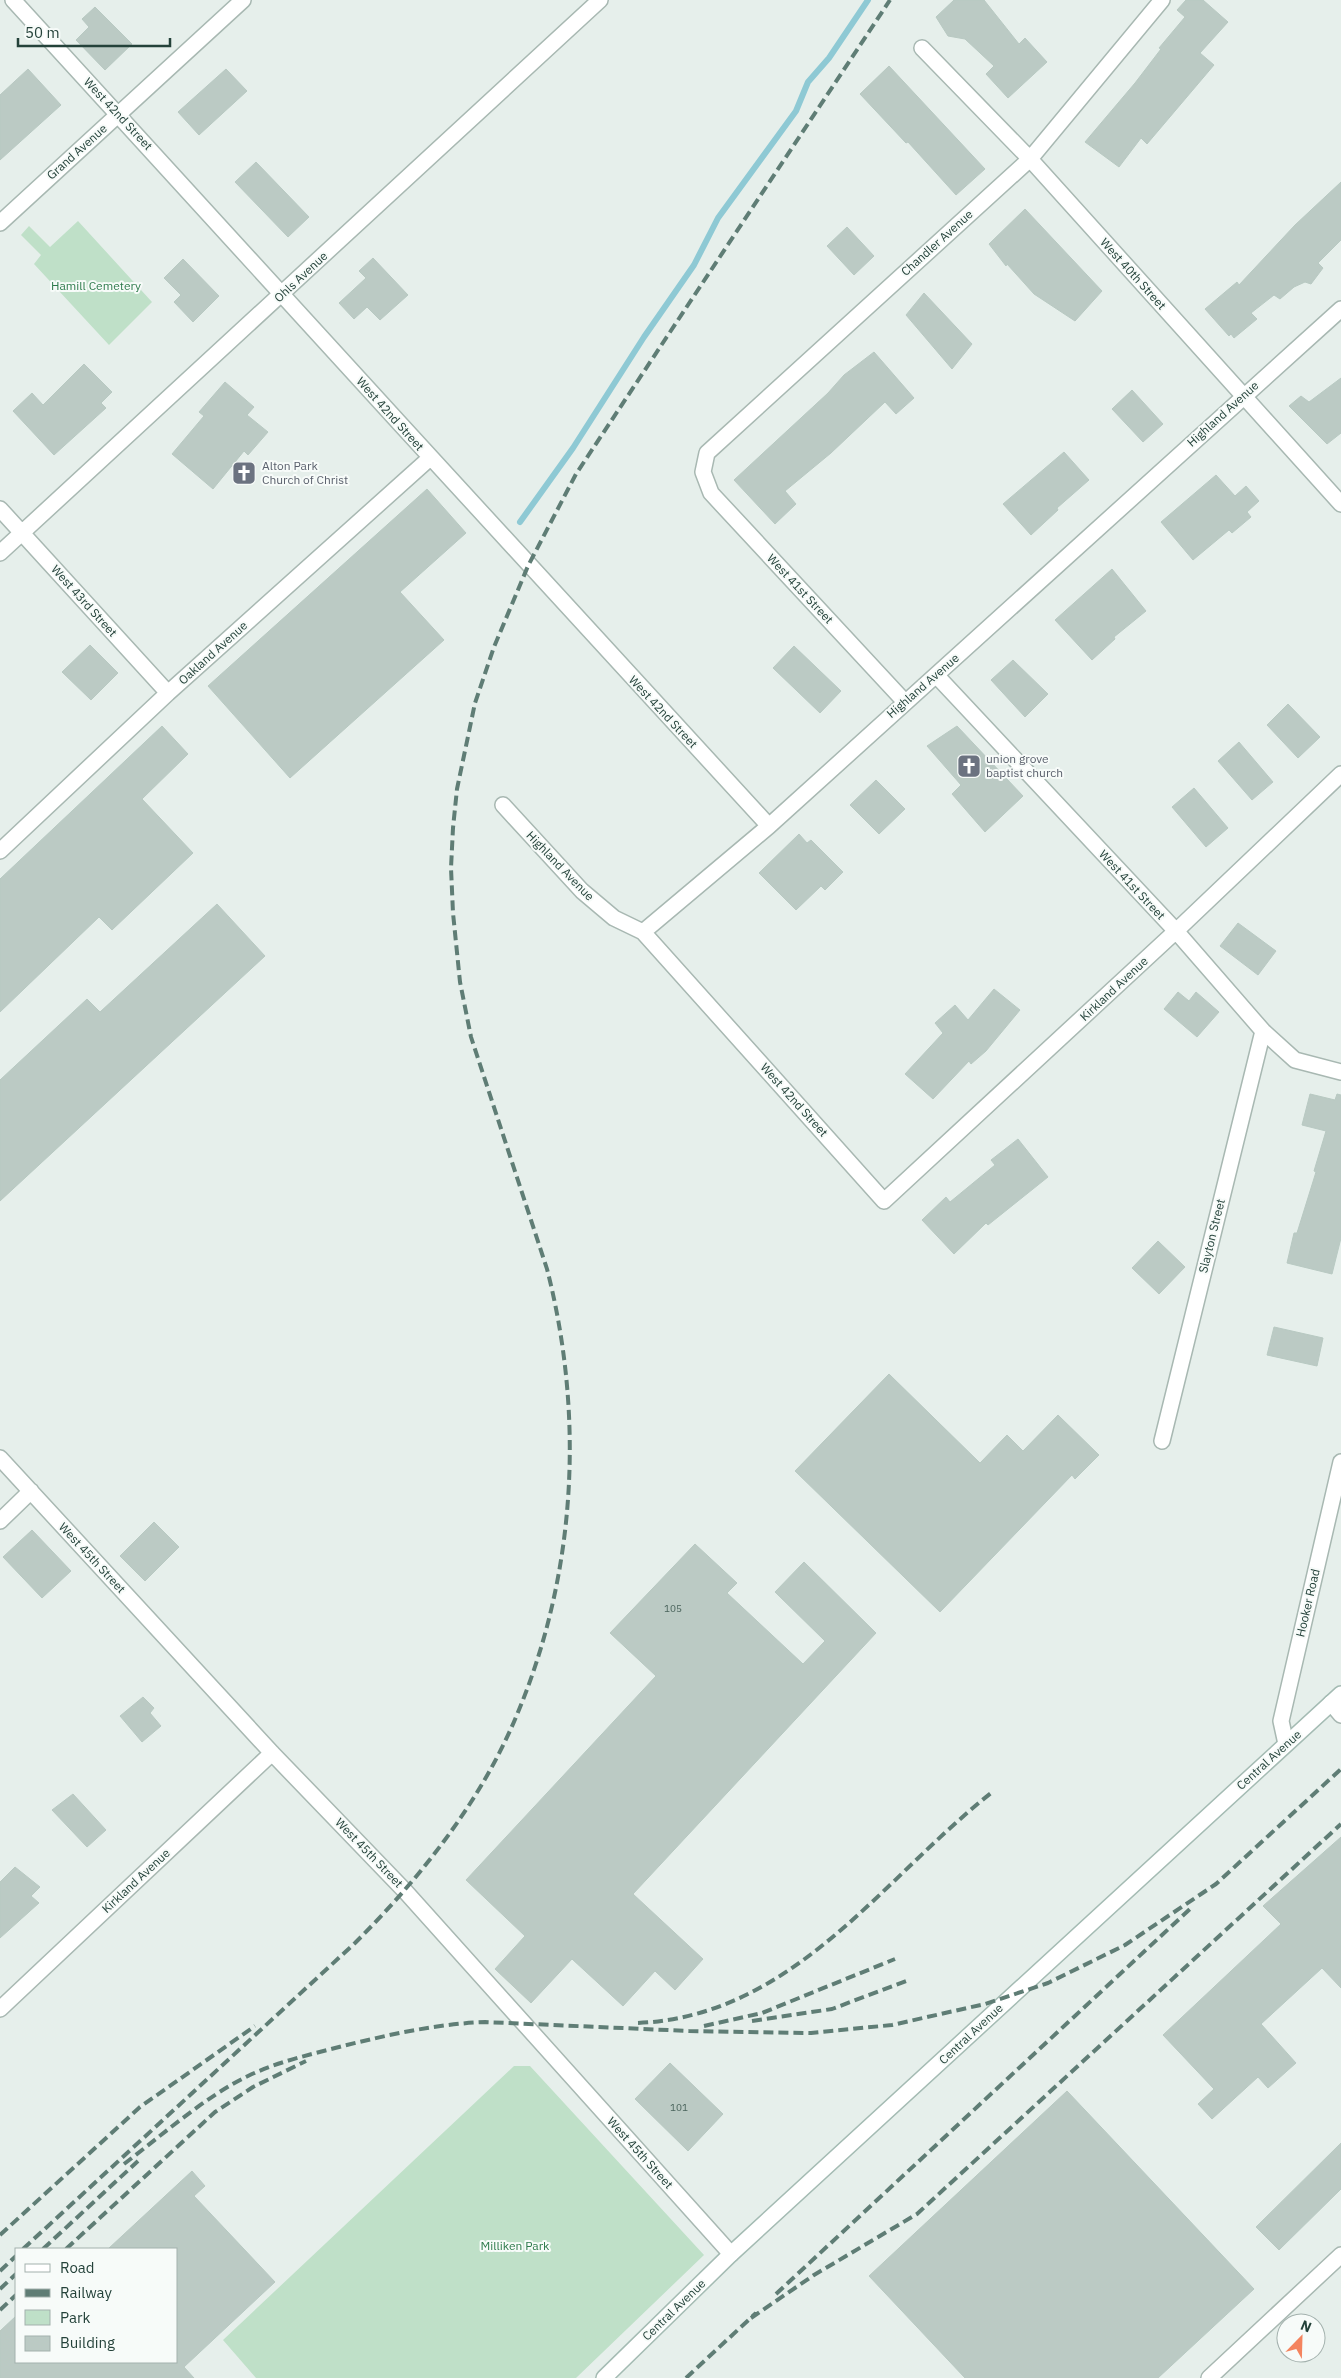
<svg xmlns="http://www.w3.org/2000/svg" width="1341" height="2378" viewBox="0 0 1341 2378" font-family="'IBM Plex Sans',sans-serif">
  <rect width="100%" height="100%" fill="#e6efeb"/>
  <path fill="#bfe0c8" d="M 78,221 L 152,302 L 109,345 L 34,264 L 41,255 L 21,235 L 29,226 L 50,247 Z
    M 514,2066 L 530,2066 L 704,2255 L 576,2378 L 256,2378 L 223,2340 Z"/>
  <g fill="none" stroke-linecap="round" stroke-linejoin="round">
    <path stroke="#8ec9d4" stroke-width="6" d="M 520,522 L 573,448 L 644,337 L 694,265 L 718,218 L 796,111 L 808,82 L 829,58 L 868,0"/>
  </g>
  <path fill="#bbcac4" stroke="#b8c9c2" d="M 954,0 L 984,0 L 1019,44 L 1025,38 L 1047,62 L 1008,98 L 986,74 L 994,66 L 965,39 L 948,36 L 936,17 Z
    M 1186,0 L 1203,0 L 1228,22 L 1200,53 L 1214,65 L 1147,144 L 1141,138 L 1119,167 L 1085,142 L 1135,83 L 1161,49 L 1159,48 L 1185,17 L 1177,10 Z
    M 95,7 L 132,44 L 105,70 L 76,40 L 89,27 L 82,19 Z
    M 889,66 L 985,169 L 956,195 L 908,142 L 906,143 L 860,94 Z
    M 28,69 L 61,105 L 0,160 L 0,95 Z
    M 226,69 L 247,91 L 199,135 L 178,112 Z
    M 256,162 L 309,217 L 288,237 L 235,182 Z
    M 1341,182 L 1341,240 L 1318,263 L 1323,268 L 1311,284 L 1305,282 L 1294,287 L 1280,299 L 1274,295 L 1251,313 L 1257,319 L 1234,338 L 1231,334 L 1229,336 L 1205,309 L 1237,282 L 1239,285 L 1295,225 Z
    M 1025,209 L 1102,291 L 1075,321 L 1034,294 L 1007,264 L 1006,266 L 989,244 Z
    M 847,227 L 874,256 L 854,275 L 827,246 Z
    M 373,258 L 408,295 L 380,320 L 367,307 L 354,319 L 339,303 L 366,278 L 359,271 Z
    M 183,259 L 219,296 L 193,322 L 174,302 L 181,295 L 164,278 Z
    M 924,293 L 972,344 L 952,369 L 906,315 Z
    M 874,352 L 914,398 L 896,414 L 885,402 L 831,453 L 785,491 L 796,504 L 775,524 L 734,480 L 828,393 L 844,375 Z
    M 84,364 L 112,392 L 101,403 L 106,408 L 54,455 L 13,411 L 32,393 L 43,405 Z
    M 1341,378 L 1341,433 L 1327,444 L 1289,406 L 1301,396 L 1309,402 Z
    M 225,382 L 254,407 L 247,415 L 268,432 L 248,455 L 244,451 L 213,489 L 172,454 L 204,416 L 199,412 Z
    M 1132,390 L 1163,424 L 1143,442 L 1112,409 Z
    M 1064,452 L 1089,480 L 1057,508 L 1058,510 L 1031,535 L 1003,504 Z
    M 1216,475 L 1235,496 L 1246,486 L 1259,501 L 1247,512 L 1251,517 L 1232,533 L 1229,530 L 1193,560 L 1161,522 Z
    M 427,489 L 466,533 L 400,592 L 444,640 L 290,778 L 208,686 Z
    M 1112,569 L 1146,611 L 1114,637 L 1115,639 L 1092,660 L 1055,620 Z
    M 90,645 L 118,673 L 91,700 L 62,672 Z
    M 794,646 L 841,691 L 820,713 L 773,668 Z
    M 1013,660 L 1048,694 L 1025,717 L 991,680 Z
    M 1288,704 L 1320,737 L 1298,758 L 1267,725 Z
    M 162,726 L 188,754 L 142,799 L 193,853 L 112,930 L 99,917 L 0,1012 L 0,879 Z
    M 957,726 L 1023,796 L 985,832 L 952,794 L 961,785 L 927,746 Z
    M 1239,742 L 1273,782 L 1252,800 L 1218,761 Z
    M 876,780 L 905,809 L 879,834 L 850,805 Z
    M 1194,788 L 1228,828 L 1206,847 L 1172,807 Z
    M 799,834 L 807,843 L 811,840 L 843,872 L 825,890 L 821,886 L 796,910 L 759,873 Z
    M 217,904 L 265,956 L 0,1201 L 0,1080 L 87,999 L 100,1012 Z
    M 1238,923 L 1276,951 L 1258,975 L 1220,946 Z
    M 994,989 L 1020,1010 L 986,1051 L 971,1064 L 969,1061 L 933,1099 L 905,1074 L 943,1033 L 935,1023 L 955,1005 L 968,1020 Z
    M 1178,992 L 1189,1001 L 1196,992 L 1219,1012 L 1197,1037 L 1164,1009 Z
    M 1310,1094 L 1335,1100 L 1337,1094 L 1341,1095 L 1341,1238 L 1332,1274 L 1287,1263 L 1294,1233 L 1297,1233 L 1316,1172 L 1314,1171 L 1326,1131 L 1302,1125 Z
    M 1018,1139 L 1048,1177 L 988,1225 L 986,1223 L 954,1254 L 922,1220 L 946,1197 L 950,1202 L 995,1165 L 991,1160 Z
    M 1158,1241 L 1185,1267 L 1159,1294 L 1132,1268 Z
    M 1274,1327 L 1323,1338 L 1317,1366 L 1267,1355 Z
    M 889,1374 L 980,1463 L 1007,1435 L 1023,1451 L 1058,1415 L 1099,1455 L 1075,1479 L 1072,1475 L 940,1612 L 795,1471 Z
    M 154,1522 L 179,1547 L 145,1581 L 120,1556 Z
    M 32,1530 L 71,1571 L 42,1598 L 3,1557 Z
    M 695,1544 L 737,1583 L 727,1593 L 803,1664 L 825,1641 L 775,1592 L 804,1562 L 876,1633 L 633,1894 L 703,1959 L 675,1990 L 655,1971 L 623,2006 L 572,1959 L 531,2003 L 495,1969 L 525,1936 L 466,1880 L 656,1676 L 610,1633 Z
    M 143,1697 L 154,1708 L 150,1713 L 161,1726 L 142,1742 L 120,1716 Z
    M 73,1794 L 106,1830 L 87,1847 L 52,1810 Z
    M 1341,1837 L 1341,1988 L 1322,1968 L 1261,2024 L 1296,2063 L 1268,2088 L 1258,2077 L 1212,2119 L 1198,2104 L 1214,2089 L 1163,2035 L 1281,1924 L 1263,1906 Z
    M 15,1867 L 40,1887 L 31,1896 L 39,1903 L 0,1938 L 0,1882 Z
    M 670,2063 L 723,2114 L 688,2151 L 635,2099 Z
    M 1067,2091 L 1254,2289 L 1158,2378 L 965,2378 L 869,2276 Z
    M 1341,2143 L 1341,2189 L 1279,2250 L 1256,2227 Z
    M 192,2171 L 205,2186 L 194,2196 L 275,2282 L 184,2367 L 194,2378 L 0,2378 L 0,2331 L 16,2316 L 16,2362 L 176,2362 L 176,2249 L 108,2249 Z"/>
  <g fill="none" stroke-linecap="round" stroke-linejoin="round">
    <g stroke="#a8b8b2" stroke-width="18">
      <path id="street" d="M 13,0 C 266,275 515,552 769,826
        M 922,48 L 1030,159 L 1341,504
        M 0,223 L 243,0
        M 0,509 L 168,693
        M 0,553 L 600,0
        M 936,675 L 1176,931 L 1263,1031 L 1295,1060 L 1341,1072
        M 905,702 L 711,493 L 703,472 L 707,453 L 1030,159 L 1162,0
        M 503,805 L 582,891 L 614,918 L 643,932 L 769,826 L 1341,309
        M 0,851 L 168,693 L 430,458
        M 643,932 L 884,1201 L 1176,931 L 1341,774
        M 1162,1441 L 1263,1031
        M 0,1458 L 272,1753 L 405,1891 L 731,2254
        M 0,1521 L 31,1491
        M 1331,1703 L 1341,1715
        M 1286,1744 L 1281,1721 L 1341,1462
        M 0,2009 L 272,1753
        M 1209,2378 L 1341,2255"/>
    </g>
    <g stroke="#a4bbb3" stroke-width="18">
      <path id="secondary" d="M 604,2378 L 731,2254 L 1341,1694"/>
    </g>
    <use href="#street" stroke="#fff" stroke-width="15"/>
    <use href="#secondary" stroke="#fff" stroke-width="15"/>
    <path stroke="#5f7d75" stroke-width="4" stroke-dasharray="10 5" stroke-linecap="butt" d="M 752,2021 L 832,2009 L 906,1981
      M 638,2023 C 793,2016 880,1881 991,1793
      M 704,2026 L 762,2013 L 895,1959
      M 124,2164 C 161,2136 206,2096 248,2076 C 277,2062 308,2055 339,2047 C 387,2035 435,2024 485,2022 L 689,2031 L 811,2033 L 892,2025 L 985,2004 L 1048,1983 L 1125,1945 L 1216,1884 L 1341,1769
      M 0,2235 L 140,2107 L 255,2026
      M 23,2249 L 355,1943 C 420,1878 480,1803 516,1717 C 576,1576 585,1417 547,1269 L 471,1037 L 460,982 L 453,913 L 451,868 L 453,828 L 457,789 L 475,703 L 494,647 L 528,566 L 576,474 L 890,0
      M 43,2249 L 138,2161
      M 66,2249 L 215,2112 L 253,2087 L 306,2061
      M 0,2271 L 16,2256
      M 0,2289 L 16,2274
      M 776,2294 L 1191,1908
      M 0,2310 L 16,2295
      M 751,2318 L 814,2275 L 917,2214 L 1341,1824
      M 686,2378 L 756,2313"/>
  </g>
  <defs>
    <g id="church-square" transform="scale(1.25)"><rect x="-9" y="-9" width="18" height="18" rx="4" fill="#6b7280" stroke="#f7fbf9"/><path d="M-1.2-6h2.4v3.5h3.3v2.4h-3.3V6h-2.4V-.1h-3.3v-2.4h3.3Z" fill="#fff"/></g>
  </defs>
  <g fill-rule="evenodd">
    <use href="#church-square" x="244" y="473"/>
    <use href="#church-square" x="969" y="766"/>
  </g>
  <g text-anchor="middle" stroke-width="4" stroke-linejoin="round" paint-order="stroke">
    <g font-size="10" fill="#4a645c">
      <text x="673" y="1612">105</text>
      <text x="679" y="2111">101</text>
    </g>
    <g font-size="12" fill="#24423a" stroke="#f7fbf9">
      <text transform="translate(118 114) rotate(47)" y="4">West 42nd Street</text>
      <text transform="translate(77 152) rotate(-42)" y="4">Grand Avenue</text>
      <text transform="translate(937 243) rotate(-42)" y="4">Chandler Avenue</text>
      <text transform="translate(1133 274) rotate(48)" y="4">West 40th Street</text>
      <text transform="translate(301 277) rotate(-43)" y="4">Ohls Avenue</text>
      <text transform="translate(390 414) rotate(48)" y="4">West 42nd Street</text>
      <text transform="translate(1223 414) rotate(-42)" y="4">Highland Avenue</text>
      <text transform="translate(800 589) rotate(47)" y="4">West 41st Street</text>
      <text transform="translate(84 601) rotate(48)" y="4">West 43rd Street</text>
      <text transform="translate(213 653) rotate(-42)" y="4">Oakland Avenue</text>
      <text transform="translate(923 686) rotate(-41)" y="4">Highland Avenue</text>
      <text transform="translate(663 712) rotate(47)" y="4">West 42nd Street</text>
      <text transform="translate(560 866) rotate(46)" y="4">Highland Avenue</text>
      <text transform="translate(1132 885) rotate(47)" y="4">West 41st Street</text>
      <text transform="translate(1114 989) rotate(-43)" y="4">Kirkland Avenue</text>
      <text transform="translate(794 1100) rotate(48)" y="4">West 42nd Street</text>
      <text transform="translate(1212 1236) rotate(-76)" y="4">Slayton Street</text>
      <text transform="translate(92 1558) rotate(47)" y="4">West 45th Street</text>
      <text transform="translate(1308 1603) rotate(-77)" y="4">Hooker Road</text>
      <text transform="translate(1269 1760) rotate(-42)" y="4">Central Avenue</text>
      <text transform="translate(369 1853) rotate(46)" y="4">West 45th Street</text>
      <text transform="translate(136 1881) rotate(-43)" y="4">Kirkland Avenue</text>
      <text transform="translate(971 2034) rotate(-43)" y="4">Central Avenue</text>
      <text transform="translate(640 2153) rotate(48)" y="4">West 45th Street</text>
      <text transform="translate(674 2310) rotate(-44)" y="4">Central Avenue</text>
    </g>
    <g font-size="12" fill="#2d7a4b" stroke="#f7fbf9">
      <text x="96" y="290">Hamill Cemetery</text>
      <text x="515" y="2250">Milliken Park</text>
    </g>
    <g font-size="12" fill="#5b616d" stroke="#f7fbf9" text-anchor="start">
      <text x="262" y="470">Alton Park<tspan x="262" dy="14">Church of Christ</tspan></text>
      <text x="986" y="763">union grove<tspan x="986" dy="14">baptist church</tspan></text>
    </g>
  </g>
  <rect x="15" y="2248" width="162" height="115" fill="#f7fbf9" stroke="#a3b1ad"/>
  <rect x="25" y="2264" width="25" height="8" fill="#ffffff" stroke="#a3b1ad"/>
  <text x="60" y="2273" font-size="15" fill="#24423a">Road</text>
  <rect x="25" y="2289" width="25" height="8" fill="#5f7d75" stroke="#a3b1ad"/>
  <text x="60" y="2298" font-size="15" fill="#24423a">Railway</text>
  <rect x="25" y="2310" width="25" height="15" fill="#bfe0c8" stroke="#a3b1ad"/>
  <text x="60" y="2323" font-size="15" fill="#24423a">Park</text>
  <rect x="25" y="2336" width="25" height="15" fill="#bbcac4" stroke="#a3b1ad"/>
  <text x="60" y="2348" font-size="15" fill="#24423a">Building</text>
  <g transform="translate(1301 2338) rotate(23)"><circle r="24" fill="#f7fbf9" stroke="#a3b1ad"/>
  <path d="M0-4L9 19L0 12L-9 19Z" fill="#f4845f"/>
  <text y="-8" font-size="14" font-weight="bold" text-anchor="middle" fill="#24423a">N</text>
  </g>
  <path d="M18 38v8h152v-8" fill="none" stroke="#24423a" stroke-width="2.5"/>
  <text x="25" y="38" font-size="15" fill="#24423a" stroke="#f7fbf9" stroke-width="4" paint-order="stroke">50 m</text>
</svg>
